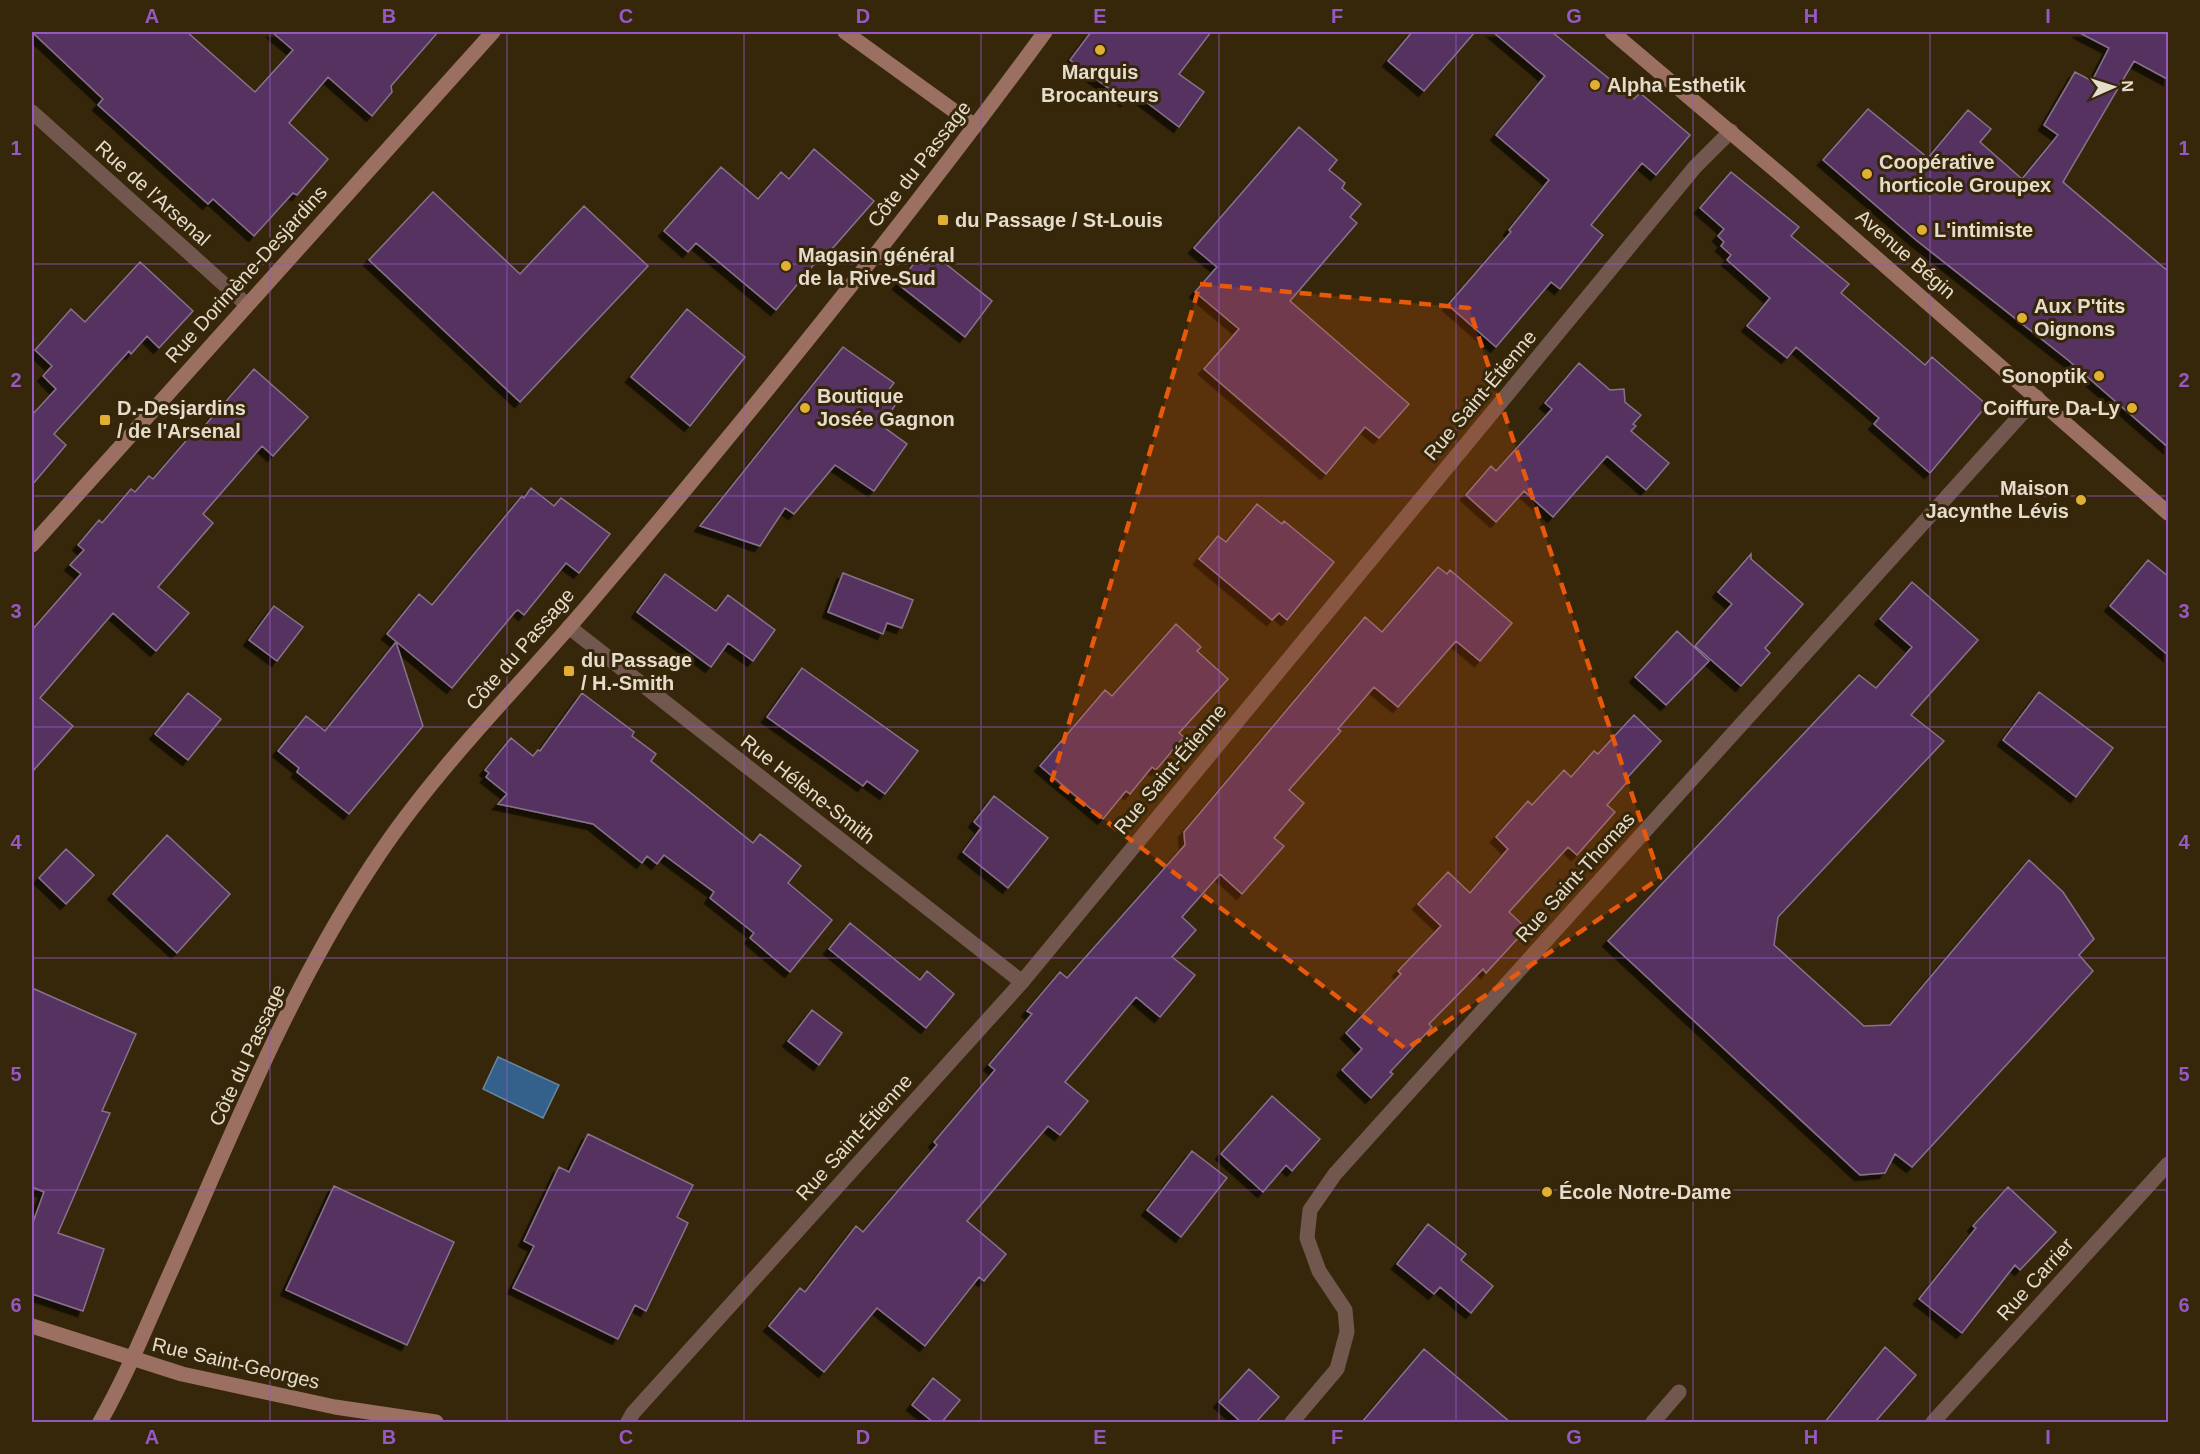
<svg xmlns="http://www.w3.org/2000/svg" width="2200" height="1454" viewBox="0 0 2200 1454" font-family="Arial,sans-serif">
  <defs>
    <filter id="shadow"><feDropShadow dx="-5.5" dy="5.5" stdDeviation="0" flood-color="#0009"/></filter>
  </defs>
  <rect width="100%" height="100%" fill="#36270a"/>
  <path fill="#34618c" stroke="#69869f" stroke-width="1.5" d="M 498,1057 L 559,1085 L 543,1118 L 483,1089 Z"/>
  <path fill="#55325f" stroke="#87728d" stroke-width="1.5" filter="url(#shadow)" d="M 32,32 L 187,32 L 255,92 L 293,50 L 272,32 L 438,32 L 391,86 L 392,92 L 372,116 L 328,77 L 289,123 L 328,159 L 297,195 L 293,193 L 254,236 L 213,199 L 208,204 L 98,105 L 103,99 Z
    M 1091,32 L 1211,32 L 1179,74 L 1204,92 L 1179,127 L 1133,92 L 1126,101 L 1070,60 Z
    M 1412,32 L 1475,32 L 1424,91 L 1388,61 Z
    M 1493,32 L 1552,32 L 1634,99 L 1640,93 L 1690,135 L 1656,175 L 1642,163 L 1591,225 L 1603,235 L 1560,289 L 1551,282 L 1496,347 L 1448,305 L 1511,232 L 1509,230 L 1549,180 L 1496,135 L 1545,76 Z
    M 2078,32 L 2169,32 L 2169,80 L 2134,61 L 2063,182 L 2169,272 L 2169,448 L 2068,360 L 1916,240 L 1823,160 L 1868,109 L 1928,158 L 1968,110 L 1991,129 L 1980,142 L 2022,179 L 2058,135 L 2044,125 L 2075,72 L 2092,81 L 2109,48 Z
    M 1299,127 L 1337,160 L 1329,170 L 1345,183 L 1342,188 L 1361,204 L 1350,217 L 1357,223 L 1290,301 L 1409,404 L 1379,438 L 1365,427 L 1326,474 L 1204,369 L 1239,329 L 1195,292 L 1217,267 L 1194,248 Z
    M 814,149 L 874,201 L 824,258 L 821,256 L 776,310 L 696,243 L 688,252 L 664,231 L 721,167 L 758,199 L 781,172 L 789,179 Z
    M 1731,172 L 1799,227 L 1791,236 L 1849,284 L 1841,293 L 1925,365 L 1932,357 L 1987,405 L 1930,473 L 1874,424 L 1879,418 L 1796,347 L 1787,358 L 1747,326 L 1770,298 L 1727,260 L 1731,255 L 1721,246 L 1724,242 L 1718,236 L 1724,229 L 1700,208 Z
    M 433,192 L 520,274 L 584,206 L 648,266 L 520,402 L 369,260 Z
    M 926,248 L 992,301 L 965,337 L 898,284 Z
    M 140,262 L 193,311 L 159,348 L 147,336 L 131,354 L 129,351 L 54,434 L 66,445 L 32,485 L 32,415 L 56,389 L 43,376 L 52,366 L 35,350 L 71,309 L 85,322 Z
    M 687,309 L 745,357 L 690,426 L 631,377 Z
    M 843,347 L 894,383 L 887,392 L 899,400 L 881,425 L 907,444 L 874,491 L 835,465 L 794,514 L 785,508 L 760,546 L 700,526 Z
    M 1579,363 L 1610,390 L 1624,389 L 1625,402 L 1641,415 L 1633,424 L 1636,426 L 1631,431 L 1669,463 L 1646,490 L 1607,456 L 1553,517 L 1524,491 L 1496,522 L 1466,495 L 1491,466 L 1496,471 L 1552,409 L 1545,403 Z
    M 254,369 L 308,417 L 273,456 L 262,446 L 203,514 L 213,523 L 158,587 L 189,613 L 156,651 L 113,613 L 40,698 L 73,726 L 32,772 L 32,630 L 81,574 L 70,565 L 84,550 L 78,545 L 99,520 L 102,523 L 131,489 L 135,492 L 149,476 L 153,479 L 198,427 L 201,430 Z
    M 531,488 L 554,506 L 561,498 L 610,534 L 579,573 L 566,563 L 524,615 L 518,610 L 515,612 L 452,688 L 387,634 L 419,594 L 432,605 L 522,496 L 524,498 Z
    M 1257,504 L 1282,524 L 1284,521 L 1334,562 L 1287,620 L 1279,613 L 1272,620 L 1199,559 L 1218,536 L 1226,542 Z
    M 1751,554 L 1751,559 L 1803,604 L 1765,648 L 1770,653 L 1741,686 L 1695,646 L 1732,604 L 1718,592 Z
    M 2148,560 L 2169,577 L 2169,656 L 2110,606 Z
    M 1438,567 L 1447,574 L 1450,570 L 1512,623 L 1480,661 L 1456,641 L 1398,707 L 1374,687 L 1338,729 L 1341,731 L 1289,790 L 1304,803 L 1274,838 L 1284,846 L 1242,894 L 1220,874 L 1182,917 L 1196,930 L 1172,957 L 1195,975 L 1160,1017 L 1136,997 L 1065,1082 L 1088,1101 L 1060,1135 L 1048,1126 L 967,1221 L 1006,1254 L 984,1281 L 979,1277 L 925,1346 L 877,1308 L 824,1372 L 769,1326 L 800,1288 L 805,1292 L 856,1226 L 863,1232 L 937,1145 L 934,1142 L 995,1070 L 989,1065 L 1032,1014 L 1027,1011 L 1060,972 L 1067,978 L 1185,845 L 1184,832 L 1365,617 L 1382,632 Z
    M 843,573 L 913,600 L 902,628 L 887,623 L 883,634 L 828,612 Z
    M 665,574 L 716,611 L 728,595 L 775,630 L 753,661 L 728,643 L 711,667 L 637,612 Z
    M 1912,582 L 1978,640 L 1911,715 L 1944,741 L 1778,917 L 1774,945 L 1864,1026 L 1890,1025 L 2029,860 L 2063,892 L 2094,939 L 2079,955 L 2093,971 L 1912,1167 L 1895,1154 L 1885,1173 L 1860,1175 L 1608,941 L 1859,675 L 1876,688 L 1912,647 L 1880,619 Z
    M 274,606 L 303,627 L 277,661 L 249,640 Z
    M 1176,624 L 1201,647 L 1197,651 L 1228,679 L 1179,733 L 1184,737 L 1156,770 L 1152,767 L 1130,794 L 1126,791 L 1103,819 L 1040,766 L 1105,690 L 1112,696 Z
    M 1677,631 L 1709,661 L 1666,705 L 1635,677 Z
    M 396,642 L 423,726 L 349,814 L 297,772 L 299,768 L 278,751 L 306,716 L 325,731 Z
    M 802,668 L 918,751 L 885,794 L 867,781 L 863,786 L 767,717 Z
    M 2039,692 L 2113,748 L 2076,797 L 2003,740 Z
    M 188,693 L 221,719 L 188,760 L 155,734 Z
    M 582,693 L 634,732 L 632,736 L 656,754 L 651,761 L 753,843 L 760,834 L 801,866 L 788,883 L 832,920 L 790,972 L 750,938 L 754,933 L 710,898 L 714,892 L 664,855 L 657,864 L 647,856 L 642,863 L 593,824 L 498,804 L 507,794 L 486,777 L 489,773 L 485,770 L 511,738 L 533,756 L 538,750 L 540,751 Z
    M 1634,715 L 1661,741 L 1626,779 L 1628,781 L 1607,805 L 1615,812 L 1577,855 L 1568,847 L 1509,912 L 1524,926 L 1517,933 L 1520,936 L 1486,973 L 1483,969 L 1429,1024 L 1432,1027 L 1390,1072 L 1393,1074 L 1371,1098 L 1342,1070 L 1362,1049 L 1346,1033 L 1401,974 L 1398,971 L 1441,926 L 1418,904 L 1448,872 L 1470,893 L 1508,849 L 1496,837 L 1528,801 L 1532,805 L 1564,770 L 1571,777 L 1594,751 L 1598,754 Z
    M 994,796 L 1048,838 L 1008,888 L 963,852 L 981,828 L 974,822 Z
    M 167,835 L 230,894 L 177,953 L 113,894 Z
    M 66,849 L 94,875 L 66,904 L 39,878 Z
    M 850,923 L 920,980 L 927,971 L 954,994 L 926,1028 L 829,949 Z
    M 32,988 L 136,1034 L 102,1111 L 110,1113 L 58,1233 L 104,1249 L 83,1311 L 32,1294 L 32,1225 L 44,1192 L 32,1187 Z
    M 812,1010 L 842,1033 L 819,1065 L 788,1041 Z
    M 1272,1096 L 1320,1139 L 1292,1171 L 1286,1165 L 1263,1192 L 1221,1154 Z
    M 588,1134 L 693,1185 L 677,1217 L 688,1223 L 646,1311 L 635,1305 L 618,1339 L 513,1288 L 534,1246 L 524,1241 L 559,1167 L 569,1172 Z
    M 1192,1151 L 1227,1178 L 1181,1237 L 1147,1210 Z
    M 334,1186 L 454,1242 L 407,1345 L 286,1290 Z
    M 2008,1187 L 2056,1232 L 2020,1270 L 2015,1265 L 1962,1333 L 1919,1299 L 1976,1228 L 1973,1226 Z
    M 1428,1224 L 1466,1254 L 1461,1260 L 1493,1286 L 1471,1313 L 1440,1287 L 1434,1294 L 1397,1264 Z
    M 1885,1347 L 1916,1375 L 1875,1422 L 1825,1422 Z
    M 1424,1349 L 1510,1422 L 1362,1422 Z
    M 1249,1369 L 1279,1397 L 1256,1422 L 1241,1422 L 1219,1402 Z
    M 933,1378 L 960,1400 L 942,1422 L 933,1422 L 912,1405 Z"/>
  <g fill="none" stroke-linecap="round" stroke-linejoin="round">
    <path stroke="#72574f" stroke-width="15" d="M 32,112 L 246,304
      M 569,627 L 1022,982
      M 628,1422 L 633,1413 L 1022,982 L 1695,167 L 1731,131
      M 1292,1422 L 1337,1369 L 1347,1332 L 1345,1310 L 1319,1271 L 1307,1238 L 1310,1210 L 1335,1174 L 2037,397
      M 1653,1422 L 1679,1392
      M 1933,1422 L 2168,1164"/>
    <path stroke="#9b7063" stroke-width="15" d="M 845,32 L 975,126
      M 1612,32 L 1787,180 L 2168,513
      M 32,545 L 493,32
      M 32,1326 L 182,1374 L 335,1407 L 436,1422
      M 100,1422 C 128,1373 149,1320 172,1269 C 233,1132 289,990 372,865 C 433,771 517,689 589,604 C 747,418 901,228 1045,32"/>
  </g>
  <path fill="#e8590c" fill-opacity="0.2" stroke="#e8590c" stroke-width="4.5" stroke-dasharray="12 8" stroke-linejoin="round" d="M 1200,284 L 1469,308 L 1660,878 L 1406,1049 L 1052,780 Z"/>
  <path fill="none" stroke="#9658c2" stroke-width="1.5" stroke-opacity="0.55" d="M 270,32 L 270,1422M 507,32 L 507,1422M 744,32 L 744,1422M 981,32 L 981,1422M 1219,32 L 1219,1422M 1456,32 L 1456,1422M 1693,32 L 1693,1422M 1930,32 L 1930,1422M 32,264 L 2168,264M 32,496 L 2168,496M 32,727 L 2168,727M 32,958 L 2168,958M 32,1190 L 2168,1190"/>
  <g fill="#e1af34" stroke="#36270a" stroke-width="2">
    <circle cx="1100" cy="50" r="6"/>
    <circle cx="1595" cy="85" r="6"/>
    <circle cx="1867" cy="174" r="6"/>
    <rect x="937" y="214" width="12" height="12" rx="3"/>
    <circle cx="1922" cy="230" r="6"/>
    <circle cx="786" cy="266" r="6"/>
    <circle cx="2022" cy="318" r="6"/>
    <circle cx="2099" cy="376" r="6"/>
    <circle cx="805" cy="408" r="6"/>
    <circle cx="2132" cy="408" r="6"/>
    <rect x="99" y="414" width="12" height="12" rx="3"/>
    <circle cx="2081" cy="500" r="6"/>
    <rect x="563" y="665" width="12" height="12" rx="3"/>
    <circle cx="1547" cy="1192" r="6"/>
  </g>
  <g text-anchor="middle" stroke-width="6" stroke-linejoin="round" paint-order="stroke">
    <g font-size="20" font-weight="bold" fill="#e6dccc" stroke="#36270a" text-anchor="start">
      <text x="1100" y="79" text-anchor="middle">Marquis<tspan x="1100" dy="23">Brocanteurs</tspan></text>
      <text x="1607" y="92">Alpha Esthetik</text>
      <text x="1879" y="169">Coopérative<tspan x="1879" dy="23">horticole Groupex</tspan></text>
      <text x="955" y="227">du Passage / St-Louis</text>
      <text x="1934" y="237">L'intimiste</text>
      <text x="798" y="262">Magasin général<tspan x="798" dy="23">de la Rive-Sud</tspan></text>
      <text x="2034" y="313">Aux P'tits<tspan x="2034" dy="23">Oignons</tspan></text>
      <text x="2087" y="383" text-anchor="end">Sonoptik</text>
      <text x="817" y="403">Boutique<tspan x="817" dy="23">Josée Gagnon</tspan></text>
      <text x="117" y="415">D.-Desjardins<tspan x="117" dy="23">/ de l'Arsenal</tspan></text>
      <text x="2120" y="415" text-anchor="end">Coiffure Da-Ly</text>
      <text x="2069" y="495" text-anchor="end">Maison<tspan x="2069" dy="23">Jacynthe Lévis</tspan></text>
      <text x="581" y="667">du Passage<tspan x="581" dy="23">/ H.-Smith</tspan></text>
      <text x="1559" y="1199">École Notre-Dame</text>
    </g>
    <g font-size="20" fill="#e6dccc" stroke="#36270a">
      <text transform="translate(919 164) rotate(-52)" y="7">Côte du Passage</text>
      <text transform="translate(153 193) rotate(42)" y="7">Rue de l'Arsenal</text>
      <text transform="translate(1906 254) rotate(41)" y="7">Avenue Bégin</text>
      <text transform="translate(246 274) rotate(-48)" y="7">Rue Dorimène-Desjardins</text>
      <text transform="translate(1480 395) rotate(-50)" y="7">Rue Saint-Étienne</text>
      <text transform="translate(520 649) rotate(-49)" y="7">Côte du Passage</text>
      <text transform="translate(1170 769) rotate(-50)" y="7">Rue Saint-Étienne</text>
      <text transform="translate(808 789) rotate(38)" y="7">Rue Hélène-Smith</text>
      <text transform="translate(1575 877) rotate(-48)" y="7">Rue Saint-Thomas</text>
      <text transform="translate(247 1055) rotate(-65)" y="7">Côte du Passage</text>
      <text transform="translate(854 1137) rotate(-48)" y="7">Rue Saint-Étienne</text>
      <text transform="translate(2035 1279) rotate(-48)" y="7">Rue Carrier</text>
      <text transform="translate(236 1363) rotate(13)" y="7">Rue Saint-Georges</text>
    </g>
  </g>
  <rect width="2200" height="1454" fill="none" stroke="#36270a" stroke-width="66"/>
  <g transform="translate(2113 87) rotate(87)" stroke="#36270a" stroke-width="4.5" paint-order="stroke">
  <path d="M0-4.5L10 22L0 15L-10 22Z" fill="#e6dccc"/>
  <text y="-9" font-size="16" font-weight="bold" text-anchor="middle" fill="#e6dccc">N</text>
  </g>
  <rect x="33" y="33" width="2134" height="1388" fill="none" stroke="#9658c2" stroke-width="2"/>
  <g font-size="20" text-anchor="middle" font-weight="bold" fill="#9658c2">
    <text x="152" y="23">A</text>
    <text x="389" y="23">B</text>
    <text x="626" y="23">C</text>
    <text x="863" y="23">D</text>
    <text x="1100" y="23">E</text>
    <text x="1337" y="23">F</text>
    <text x="1574" y="23">G</text>
    <text x="1811" y="23">H</text>
    <text x="2048" y="23">I</text>
    <text x="16" y="155">1</text>
    <text x="2184" y="155">1</text>
    <text x="16" y="387">2</text>
    <text x="2184" y="387">2</text>
    <text x="16" y="618">3</text>
    <text x="2184" y="618">3</text>
    <text x="16" y="849">4</text>
    <text x="2184" y="849">4</text>
    <text x="16" y="1081">5</text>
    <text x="2184" y="1081">5</text>
    <text x="16" y="1312">6</text>
    <text x="2184" y="1312">6</text>
    <text x="152" y="1444">A</text>
    <text x="389" y="1444">B</text>
    <text x="626" y="1444">C</text>
    <text x="863" y="1444">D</text>
    <text x="1100" y="1444">E</text>
    <text x="1337" y="1444">F</text>
    <text x="1574" y="1444">G</text>
    <text x="1811" y="1444">H</text>
    <text x="2048" y="1444">I</text>
  </g>
</svg>
